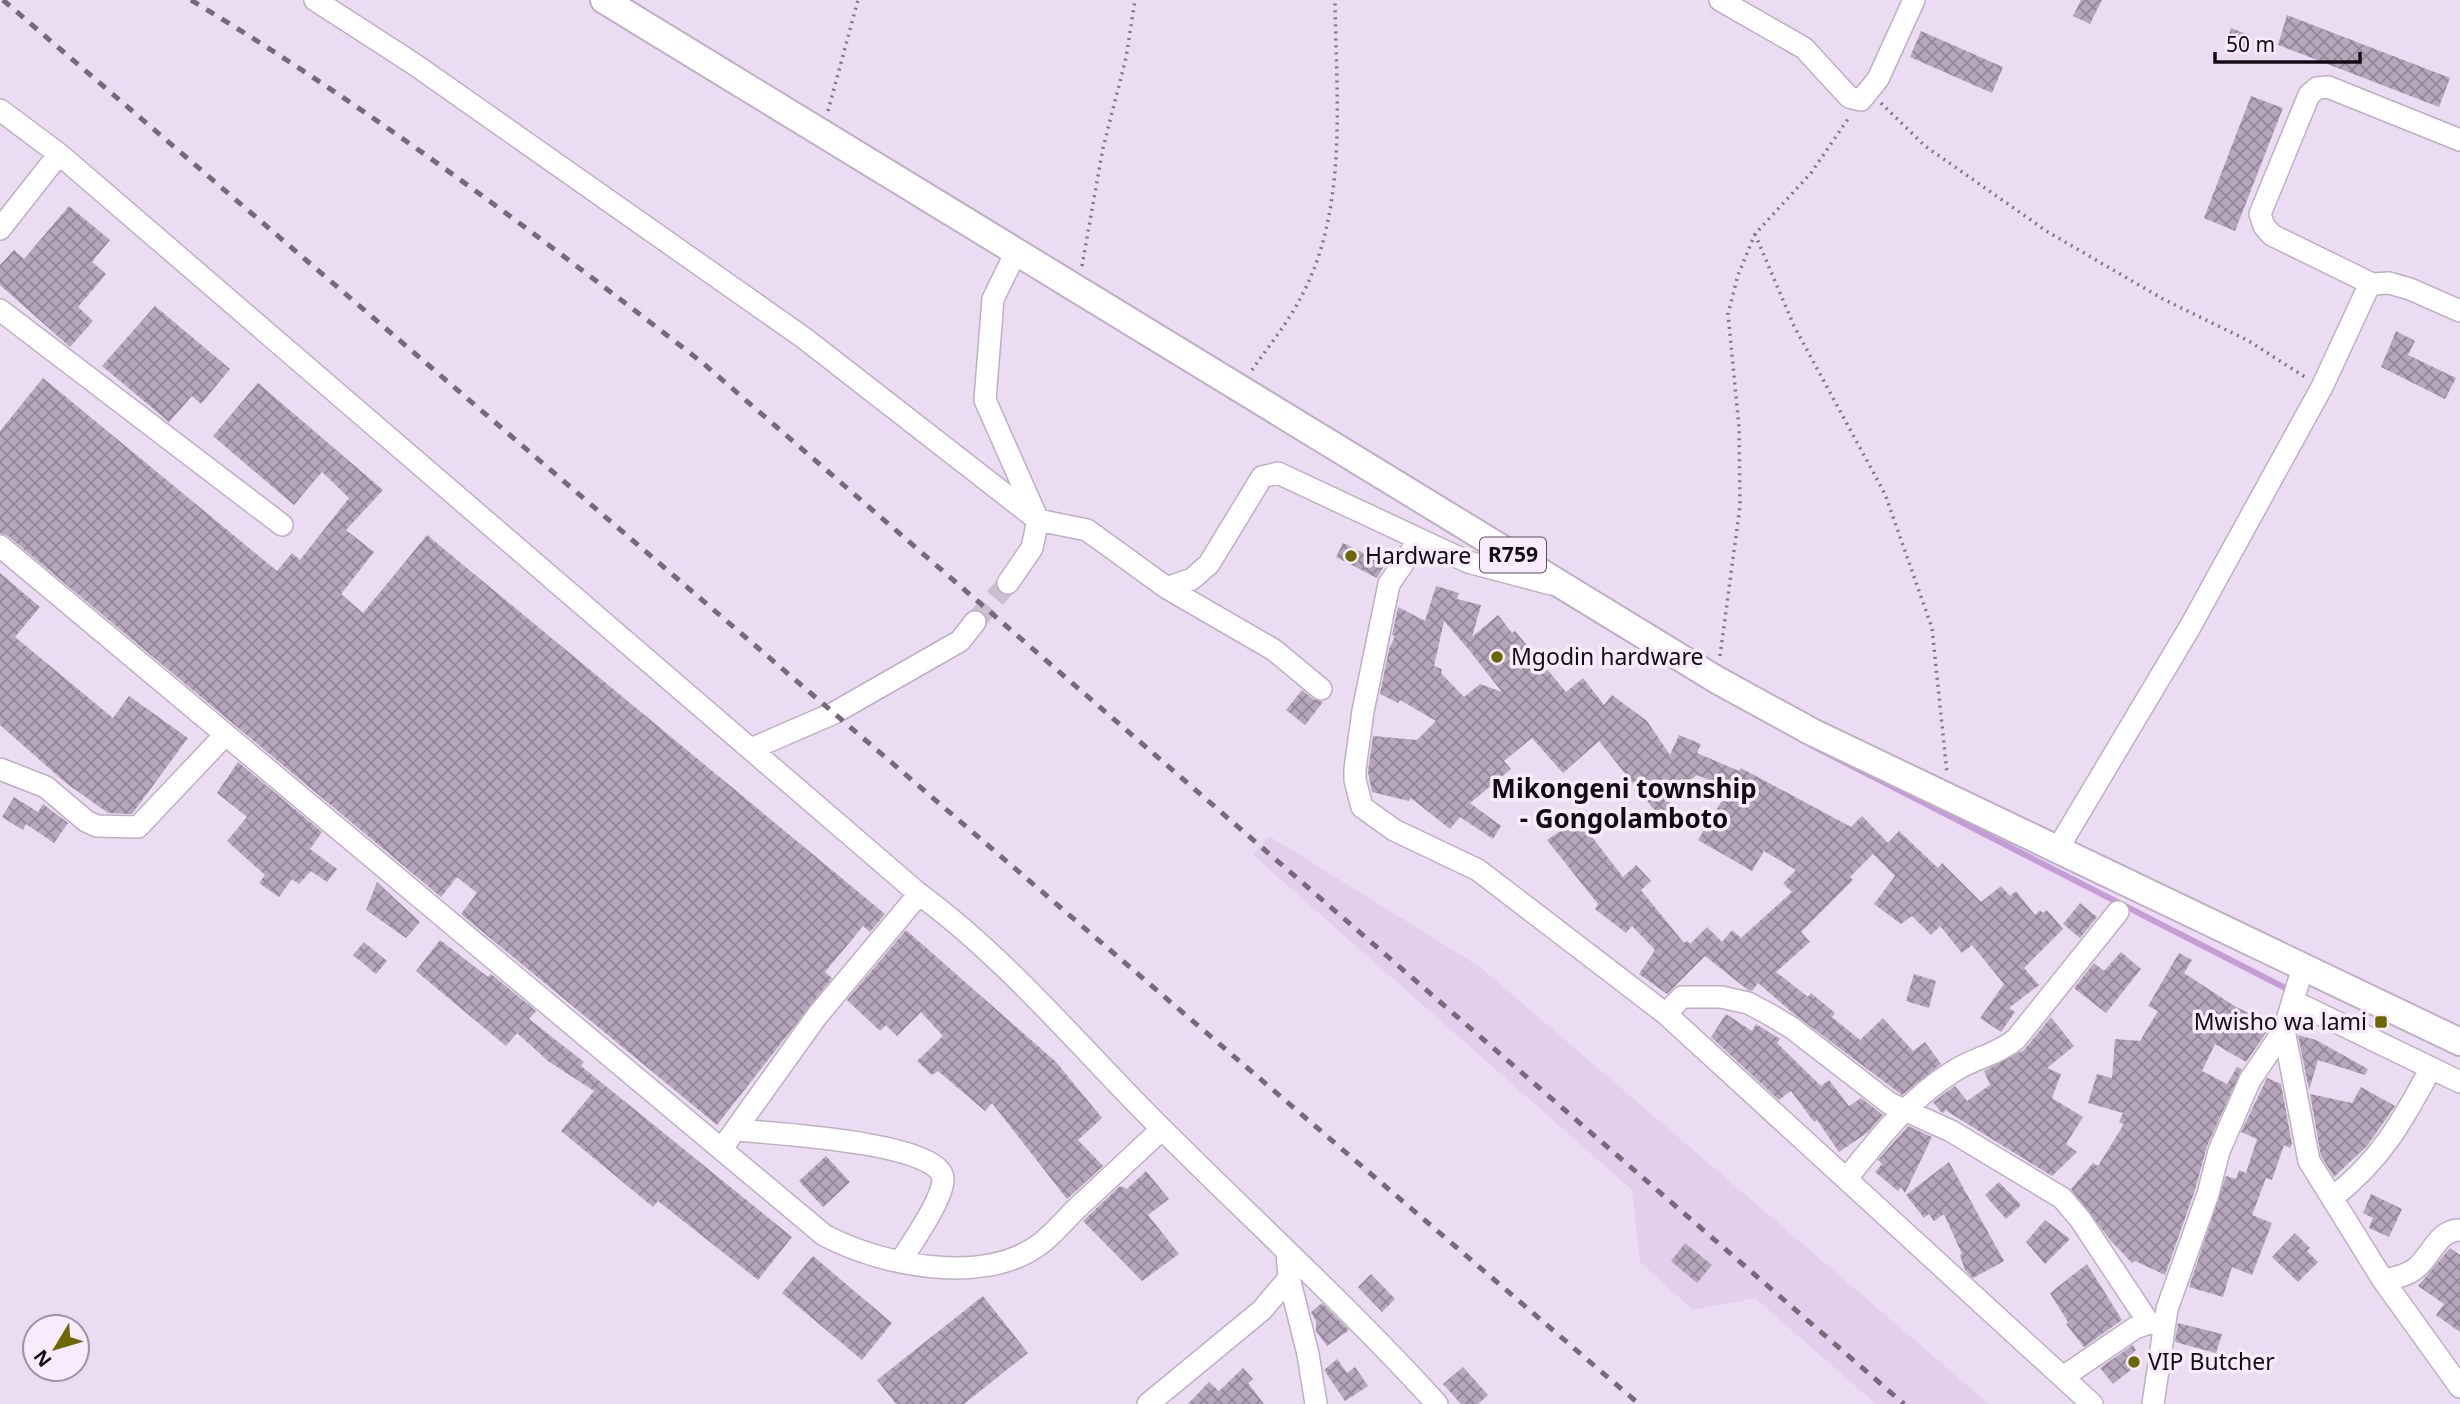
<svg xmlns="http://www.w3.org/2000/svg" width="2460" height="1404" viewBox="0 0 2460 1404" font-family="'Noto Sans',sans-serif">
  <defs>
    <pattern id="building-cross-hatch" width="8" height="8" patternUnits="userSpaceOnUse" patternTransform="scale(1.75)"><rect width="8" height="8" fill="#b5a6bb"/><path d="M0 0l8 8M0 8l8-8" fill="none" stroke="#928697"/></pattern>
  </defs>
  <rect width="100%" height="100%" fill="#ecdcf3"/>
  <path fill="#e3cfeb" d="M 1269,836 L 1480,967 L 1989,1404 L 1876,1404 L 1755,1298 L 1693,1310 L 1640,1262 L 1632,1190 L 1253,855 Z"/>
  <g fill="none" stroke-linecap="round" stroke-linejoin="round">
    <path stroke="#c59cd5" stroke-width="6" d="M 1811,745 L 2291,991"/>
  </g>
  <path fill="url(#building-cross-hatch)" fill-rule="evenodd" d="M 2081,0 L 2102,0 L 2090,24 L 2073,16 Z
    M 2287,15 L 2450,78 L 2439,107 L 2278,45 Z
    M 2231,28 L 2249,35 L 2244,50 L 2226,43 Z
    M 1921,31 L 2003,67 L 1992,93 L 1910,57 Z
    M 2251,96 L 2283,108 L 2235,231 L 2204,218 Z
    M 69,206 L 110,240 L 92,262 L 106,274 L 78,307 L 93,321 L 70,347 L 0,285 L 0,265 L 14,250 L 24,259 Z
    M 155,306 L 230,369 L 201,404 L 192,396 L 169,422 L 102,366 Z
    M 2396,331 L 2415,341 L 2408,355 L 2456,378 L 2445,399 L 2381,367 Z
    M 43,378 L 277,571 L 292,553 L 300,560 L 349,498 L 322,472 L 294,505 L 213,436 L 258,383 L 383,490 L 346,530 L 374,552 L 341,594 L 363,613 L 427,535 L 885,914 L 870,932 L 863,926 L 825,972 L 832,978 L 717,1125 L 461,914 L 477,893 L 457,877 L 441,897 L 8,536 L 0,533 L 0,431 Z
    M 1343,543 L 1385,564 L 1377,578 L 1336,557 Z
    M 0,573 L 40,607 L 15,637 L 113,718 L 129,696 L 188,738 L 132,814 L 108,813 L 66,783 L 0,725 Z
    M 1436,586 L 1459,593 L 1457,599 L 1481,605 L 1472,637 L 1498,615 L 1512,633 L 1515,631 L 1566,692 L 1583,678 L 1604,705 L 1612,695 L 1647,721 L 1670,755 L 1679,735 L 1701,744 L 1697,753 L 1739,771 L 1741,768 L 1851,827 L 1862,816 L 1888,843 L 1899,831 L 1938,868 L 1942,863 L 1981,902 L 2001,886 L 2010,896 L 2016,891 L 2035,915 L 2040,910 L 2043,913 L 2047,910 L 2063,929 L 2024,968 L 2039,985 L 2009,1008 L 2015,1012 L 2001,1032 L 1980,1018 L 2004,984 L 1972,945 L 1962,953 L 1940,926 L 1931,935 L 1912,916 L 1901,924 L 1874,904 L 1895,876 L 1873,854 L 1850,877 L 1853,880 L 1801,932 L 1810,942 L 1776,972 L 1808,997 L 1811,993 L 1835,1013 L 1832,1017 L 1860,1040 L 1883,1018 L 1913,1051 L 1925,1042 L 1941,1064 L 1902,1095 L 1794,1014 L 1758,983 L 1752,991 L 1748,990 L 1705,956 L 1667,994 L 1639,974 L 1655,950 L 1632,926 L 1626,933 L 1595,909 L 1598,904 L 1547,840 L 1578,819 L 1623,877 L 1636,865 L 1651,881 L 1641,890 L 1684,943 L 1687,941 L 1690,944 L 1707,927 L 1722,942 L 1732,930 L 1741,938 L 1792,892 L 1783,883 L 1796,870 L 1764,851 L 1752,871 L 1698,840 L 1729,789 L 1697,775 L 1667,798 L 1673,808 L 1660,817 L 1599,741 L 1563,773 L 1532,738 L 1504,761 L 1511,769 L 1470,803 L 1501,826 L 1493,839 L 1460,817 L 1450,829 L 1411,798 L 1409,801 L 1372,792 L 1368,772 L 1373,736 L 1417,740 L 1436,721 L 1400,700 L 1398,703 L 1380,694 L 1389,649 L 1395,636 L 1392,635 L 1398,607 L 1425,621 ZM 1444,621 L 1469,650 L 1502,692 L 1480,684 L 1464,697 L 1441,673 L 1442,669 L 1434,666 Z
    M 1302,690 L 1313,699 L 1323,702 L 1305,725 L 1286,710 Z
    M 238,762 L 322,832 L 310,849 L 337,869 L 327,882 L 311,871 L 299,884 L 292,879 L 279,897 L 259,883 L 265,875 L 227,841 L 247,817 L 217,793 Z
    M 14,797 L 38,812 L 43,804 L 68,823 L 54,843 L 26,824 L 23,830 L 2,817 Z
    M 377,882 L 420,922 L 406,938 L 366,910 Z
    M 2080,903 L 2097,917 L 2080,938 L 2063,924 Z
    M 906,930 L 1056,1062 L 1102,1118 L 1078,1140 L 1103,1166 L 1067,1199 L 992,1103 L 985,1111 L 938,1071 L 932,1075 L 917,1061 L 943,1036 L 921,1012 L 897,1036 L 886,1025 L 880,1031 L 847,1000 Z
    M 440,940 L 488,977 L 491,974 L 536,1011 L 529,1019 L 584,1062 L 581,1066 L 792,1237 L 758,1280 L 658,1201 L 653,1207 L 561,1131 L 594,1091 L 548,1061 L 517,1033 L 506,1046 L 416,971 Z
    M 364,942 L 387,961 L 376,974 L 353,955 Z
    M 2121,952 L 2141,969 L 2106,1013 L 2074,988 L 2094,963 L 2104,971 Z
    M 2179,953 L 2192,960 L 2184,973 L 2236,1007 L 2272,1024 L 2246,1062 L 2215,1044 L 2202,1071 L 2227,1084 L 2237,1067 L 2242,1069 L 2207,1146 L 2195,1190 L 2165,1275 L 2135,1261 L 2132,1263 L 2111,1241 L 2071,1189 L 2093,1163 L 2098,1166 L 2124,1124 L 2119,1122 L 2123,1113 L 2088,1103 L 2097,1074 L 2112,1078 L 2115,1039 L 2140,1041 L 2158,1011 L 2148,1006 Z
    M 1914,974 L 1936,981 L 1929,1008 L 1906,1001 Z
    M 1726,1014 L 1752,1031 L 1756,1024 L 1780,1039 L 1777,1043 L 1821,1086 L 1829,1080 L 1849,1106 L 1861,1098 L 1883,1115 L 1868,1132 L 1839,1152 L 1817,1120 L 1814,1122 L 1791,1091 L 1779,1100 L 1711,1037 Z
    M 2051,1017 L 2074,1046 L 2047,1068 L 2061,1074 L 2052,1098 L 2083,1117 L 2066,1144 L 2077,1152 L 2052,1176 L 1945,1110 L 1944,1113 L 1941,1112 L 1933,1102 L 1955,1086 L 1967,1101 L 1990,1085 L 1984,1071 L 2024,1050 Z
    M 2298,1035 L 2316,1040 L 2368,1069 L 2365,1075 L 2318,1060 L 2309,1090 Z
    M 2267,1078 L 2281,1084 L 2292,1144 L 2290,1148 L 2284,1145 L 2272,1180 L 2266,1178 L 2252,1215 L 2272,1223 L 2252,1275 L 2232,1267 L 2223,1297 L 2189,1287 L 2226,1176 L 2236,1179 L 2239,1170 L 2246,1173 L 2257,1139 L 2241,1132 Z
    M 2361,1087 L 2395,1106 L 2367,1146 L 2334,1177 L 2321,1156 L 2310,1094 L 2352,1103 Z
    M 1908,1126 L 1932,1137 L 1905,1193 L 1901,1187 L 1898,1191 L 1875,1172 L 1882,1164 L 1878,1160 Z
    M 826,1156 L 850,1182 L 823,1207 L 799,1181 Z
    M 1949,1162 L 2004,1261 L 1973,1278 L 1965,1270 L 1960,1255 L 1962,1254 L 1944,1214 L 1934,1221 L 1929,1214 L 1924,1218 L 1906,1195 Z
    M 1146,1171 L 1169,1199 L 1148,1215 L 1179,1254 L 1142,1281 L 1083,1221 L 1120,1186 L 1127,1189 Z
    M 1999,1182 L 2021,1205 L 2006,1219 L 1985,1195 Z
    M 2371,1194 L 2402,1209 L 2389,1237 L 2369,1228 L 2373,1218 L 2363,1213 Z
    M 2045,1220 L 2070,1239 L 2045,1264 L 2026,1242 Z
    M 2295,1233 L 2310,1248 L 2307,1251 L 2318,1262 L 2298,1282 L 2272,1257 Z
    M 1685,1243 L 1712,1265 L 1697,1283 L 1671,1261 Z
    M 2450,1248 L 2460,1255 L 2460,1332 L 2436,1315 L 2444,1304 L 2418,1286 Z
    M 813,1256 L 892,1323 L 862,1360 L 782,1293 Z
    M 2087,1264 L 2122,1320 L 2084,1347 L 2066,1324 L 2068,1322 L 2050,1293 Z
    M 1371,1274 L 1395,1299 L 1382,1312 L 1358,1287 Z
    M 983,1296 L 1028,1353 L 964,1404 L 896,1404 L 877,1380 Z
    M 1322,1303 L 1349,1330 L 1327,1346 L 1316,1331 L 1316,1321 L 1311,1312 Z
    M 2178,1323 L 2222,1334 L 2216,1353 L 2175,1342 Z
    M 2133,1345 L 2136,1350 L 2131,1354 L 2139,1363 L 2113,1384 L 2100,1368 Z
    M 1337,1359 L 1347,1373 L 1355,1367 L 1368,1386 L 1345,1401 L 1324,1370 Z
    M 1463,1367 L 1488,1395 L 1478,1404 L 1461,1404 L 1443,1384 Z
    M 1243,1368 L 1253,1379 L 1248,1383 L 1264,1404 L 1188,1404 L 1209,1382 L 1219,1391 Z"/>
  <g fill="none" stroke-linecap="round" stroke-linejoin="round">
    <path stroke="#cbbdd2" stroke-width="21" stroke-dasharray="21 10" stroke-linecap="butt" d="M 975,622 L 1008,583"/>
    <g stroke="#beafc4" stroke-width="24">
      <path id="minor" d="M 315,0 L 414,64 L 804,338 L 1038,520 L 1087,530 L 1167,588 L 1274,650 L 1321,689
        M 1720,0 L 1804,48 L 1849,97 L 1861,100 L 1878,79 L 1914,0
        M 0,110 L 59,154 L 919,894 C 1010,961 1083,1051 1163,1130 C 1254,1221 1350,1308 1437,1404
        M 0,229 L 59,154
        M 2372,284 L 2272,235 L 2264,226 L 2260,214 L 2309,95 L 2317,88 L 2328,87 L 2460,140
        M 0,310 L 282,525
        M 1419,540 L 1389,584 L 1363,711 L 1355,769 L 1355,780 L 1362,807 L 1394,830 L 1478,870 L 1666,1014 L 2092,1404
        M 0,546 L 824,1235 C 880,1265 979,1285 1036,1247 C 1050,1238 1063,1222 1075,1210 C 1104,1183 1133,1156 1162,1129
        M 1008,583 L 1032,548 L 1038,520 L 985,400 L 993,299 L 1016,252
        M 1167,588 L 1192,579 L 1209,564 L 1262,477 L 1278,473 L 1468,562 L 1551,584
        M 751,749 L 834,713 L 960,641 L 975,622
        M 0,769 L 46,787 L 86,821 L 97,826 L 138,827 L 225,735
        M 2057,850 L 2190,627 L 2322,387 L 2367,290 L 2372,284 L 2389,283 L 2410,289 L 2460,311
        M 2303,967 L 2284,1030 L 2309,1161 L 2383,1280 L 2460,1387
        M 2293,1001 L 2460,1082
        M 1666,1014 L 1682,997 L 1721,997 L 1748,1003 L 1767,1013 L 1792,1028 L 1889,1103 L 1951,1131 L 2062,1198 L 2080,1219 L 2149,1323
        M 736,1130 C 767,1133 945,1142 943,1180 C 942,1201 912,1242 901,1261
        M 723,1147 L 817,1016 L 919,894
        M 1847,1178 C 1880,1137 1909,1099 1954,1071 C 1974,1058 1997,1055 2016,1039 L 2118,912
        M 2332,1198 C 2381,1160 2402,1122 2431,1068
        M 1289,1278 L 1308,1354 L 1316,1404
        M 2383,1280 C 2394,1278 2406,1276 2415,1269 C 2432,1256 2437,1230 2460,1230
        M 2063,1377 L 2135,1328 L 2149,1323 L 2161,1325
        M 1148,1404 L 1262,1310 L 1289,1278 L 1287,1252
        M 2153,1404 L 2167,1309 L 2208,1194 L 2219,1151 L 2250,1080 L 2284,1030"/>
    </g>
    <g stroke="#beafc4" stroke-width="30">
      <path id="major" d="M 604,0 L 1717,680 L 1812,732 L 2460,1042"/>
    </g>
    <path stroke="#807584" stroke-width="3.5" stroke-dasharray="2 5" stroke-linecap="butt" d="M 1881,103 L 1925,146 L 2048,232 L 2163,299 L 2247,340 L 2305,377
      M 828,111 L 858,0
      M 1755,234 L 1794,326 L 1885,494 L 1932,628 L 1947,773
      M 1082,266 L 1103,148 L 1126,58 L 1135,0
      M 1252,370 C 1268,347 1287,324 1300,299 C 1349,210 1336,97 1335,0
      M 1720,656 L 1740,506 L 1739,427 L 1728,314 L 1738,275 L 1755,234 L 1811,173 L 1850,116"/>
    <use href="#minor" stroke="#fff" stroke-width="21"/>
    <use href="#major" stroke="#fff" stroke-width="26"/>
    <path stroke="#746a78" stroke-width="5" stroke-dasharray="9 9" stroke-linecap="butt" d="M 3,0 L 1639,1404
      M 191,0 C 370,108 538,235 704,364 L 1904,1404"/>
  </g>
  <g fill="#6c6700" stroke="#f8ebfd" stroke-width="2.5">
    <circle cx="1351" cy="556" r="7"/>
    <circle cx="1497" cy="657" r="7"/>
    <rect x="2374" y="1015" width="14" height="14" rx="3.5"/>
    <circle cx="2134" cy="1362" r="7"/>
  </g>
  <g text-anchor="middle" stroke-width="7" stroke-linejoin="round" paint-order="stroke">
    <rect fill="#f8ebfd" stroke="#57505a" stroke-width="2" x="1480" y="537.5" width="66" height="35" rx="5"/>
    <g font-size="21" font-weight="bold" fill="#120d14">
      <text x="1513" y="562">R759</text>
    </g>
    <g font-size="23" fill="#120d14" stroke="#f8ebfd" text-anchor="start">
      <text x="1365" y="564">Hardware</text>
      <text x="1511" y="665">Mgodin hardware</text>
      <text x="2367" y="1030" text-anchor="end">Mwisho wa lami</text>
      <text x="2148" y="1370">VIP Butcher</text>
    </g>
    <g font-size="26" font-weight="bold" fill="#120d14" stroke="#f8ebfd">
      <text x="1624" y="798">Mikongeni township<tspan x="1624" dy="30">- Gongolamboto</tspan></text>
    </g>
  </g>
  <g transform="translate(56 1348) rotate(232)"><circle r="33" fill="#f8ebfd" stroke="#9c92a0" stroke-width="2"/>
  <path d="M0-5L12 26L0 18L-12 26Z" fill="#6c6700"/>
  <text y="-10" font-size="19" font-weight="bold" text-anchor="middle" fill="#120d14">N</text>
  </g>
  <path d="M2215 52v10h145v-10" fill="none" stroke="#120d14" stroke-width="3.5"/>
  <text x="2226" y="52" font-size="21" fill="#120d14" stroke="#f8ebfd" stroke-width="5" paint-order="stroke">50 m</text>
</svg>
